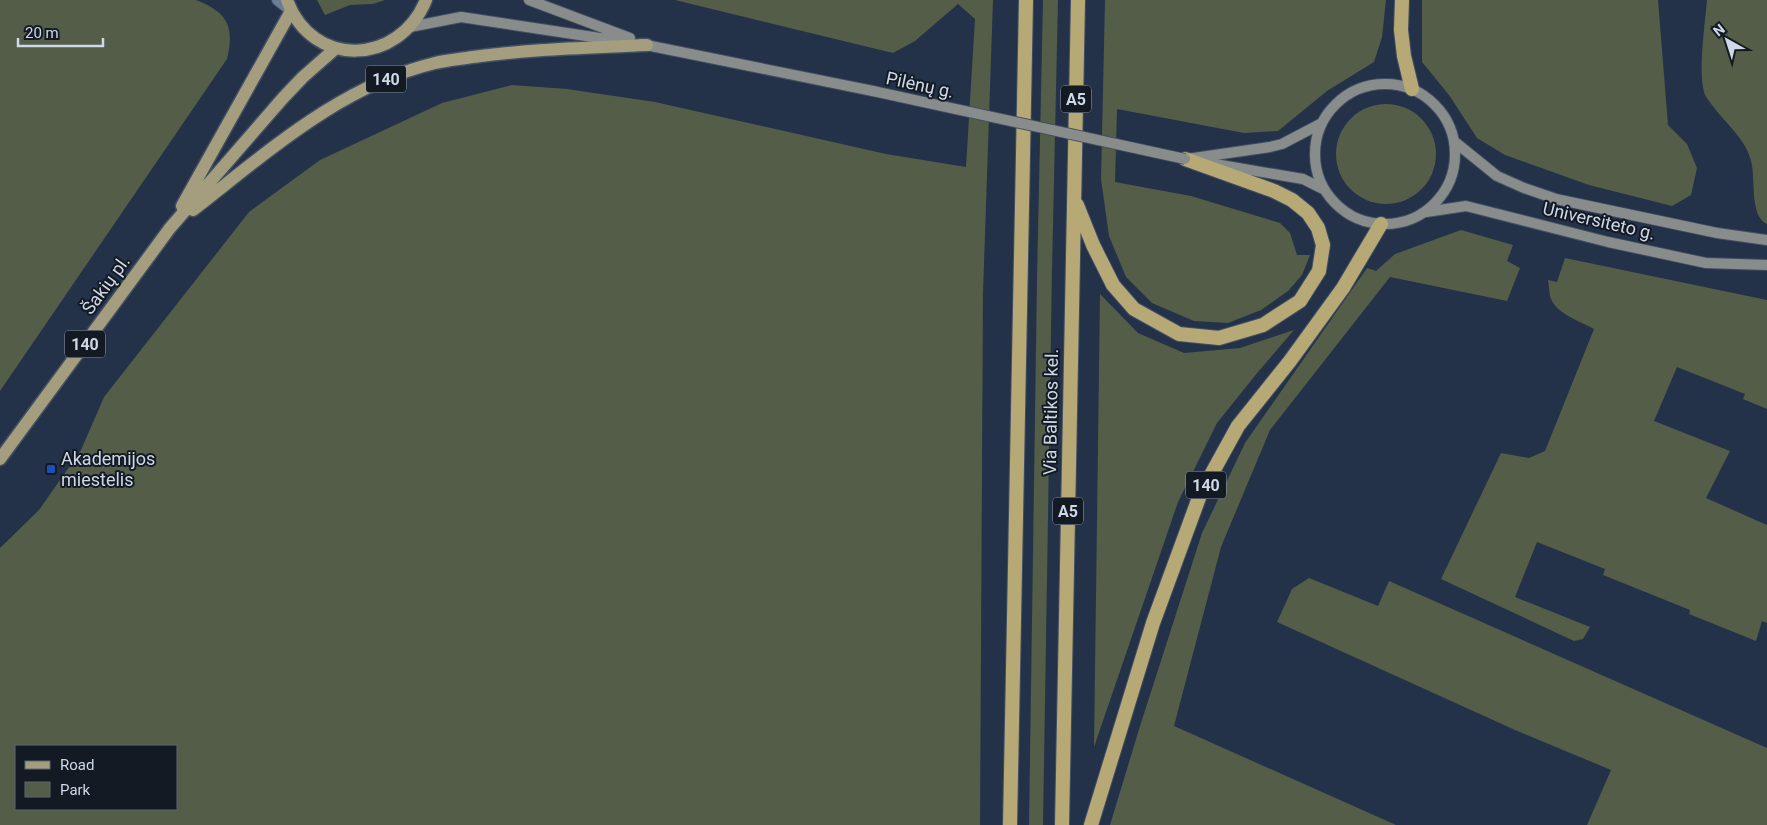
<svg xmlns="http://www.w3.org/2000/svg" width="1767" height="825" viewBox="0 0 1767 825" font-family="Roboto,sans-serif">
  <rect width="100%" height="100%" fill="#233249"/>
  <path fill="#535d48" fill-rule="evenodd" d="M 0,0 L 196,0 C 227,12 235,26 227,59 L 0,391 Z
    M 317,0 L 385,0 L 373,4 L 350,5 L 325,15 Z
    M 675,0 L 993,0 L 983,293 L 980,825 L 0,825 L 0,548 L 39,510 L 81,450 L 104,397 L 249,212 L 320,160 L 442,103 L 512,85 L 567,89 L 655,102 L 886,154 L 966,167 L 975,19 L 958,4 L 915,41 L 893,53 ZM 16,746 L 176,746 L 176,809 L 16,809 Z
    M 1043,0 L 1058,0 L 1052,270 L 1043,825 L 1029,825 L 1037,279 Z
    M 1105,0 L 1386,0 L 1382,37 L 1374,62 L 1327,91 L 1278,131 L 1244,133 L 1117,109 L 1115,182 L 1191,196 L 1280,223 L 1290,233 L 1297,255 L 1310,255 L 1302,275 L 1288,291 L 1261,310 L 1228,323 L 1194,321 L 1152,303 L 1126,277 L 1109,236 L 1101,179 Z
    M 1422,0 L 1658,0 L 1668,125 L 1687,144 L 1697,168 L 1691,195 L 1672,206 L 1589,185 L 1505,155 L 1477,138 L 1449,95 L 1422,62 Z
    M 1707,0 L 1767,0 L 1767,224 C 1749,216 1756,178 1751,161 C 1746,139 1725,123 1712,105 C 1709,101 1705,96 1704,92 C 1698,71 1705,24 1707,0 Z
    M1336 154a50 50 0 1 1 100 0a50 50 0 1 1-100 0Z
    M 1461,230 L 1513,245 L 1507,261 L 1520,268 L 1507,301 L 1390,277 L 1270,430 L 1221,547 L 1174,726 L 1396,825 L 1110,825 L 1140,726 L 1202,533 L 1245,443 L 1367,268 L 1376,271 L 1395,254 Z
    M 1565,258 L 1767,300 L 1767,409 L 1743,399 L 1745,394 L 1677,367 L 1654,421 L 1730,451 L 1706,498 L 1767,525 L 1767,623 L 1762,621 L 1756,641 L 1689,614 L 1690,610 L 1603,575 L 1605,569 L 1537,542 L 1515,597 L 1590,627 L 1583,639 L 1574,641 L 1441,579 L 1501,453 L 1529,458 L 1545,451 L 1594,329 C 1580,321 1555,314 1550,296 C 1549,291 1549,285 1548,280 L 1557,282 Z
    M 1100,294 L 1138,333 L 1184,353 L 1240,348 L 1294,330 L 1258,372 L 1217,423 L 1178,502 L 1094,747 Z
    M 1309,578 L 1378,606 L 1389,581 L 1767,748 L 1767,825 L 1587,825 L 1611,770 L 1515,730 L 1277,622 L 1292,589 Z"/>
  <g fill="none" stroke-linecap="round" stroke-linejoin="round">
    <g stroke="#424e62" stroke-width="12">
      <path id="minor" d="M 277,0 L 291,11"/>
    </g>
    <g stroke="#424e62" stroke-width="12">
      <path id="secondary" d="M 529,0 L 630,38
        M 410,27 L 461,17 L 626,42
        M 641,44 L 873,91
        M1315 154a70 70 0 1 1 140 0a70 70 0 1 1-140 0Z
        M 1455,142 L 1497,176 L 1524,188 L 1556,199 L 1717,233 L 1767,240
        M 1187,159 L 1270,147 L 1282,144 L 1322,123
        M 1209,163 L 1303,179 L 1325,190
        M 1426,212 L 1466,206 L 1608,242 L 1706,263 L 1767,265"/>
    </g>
    <g stroke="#424e62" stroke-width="15">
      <path id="primary" d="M 287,0 C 312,69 399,66 426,0
        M 182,206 L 291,11
        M 193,210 C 268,152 340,86 435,63 C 447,60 460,59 473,57 C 530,49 589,48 647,45
        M 0,459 L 170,228 L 283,98 L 303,77 L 336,48"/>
    </g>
    <g stroke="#424e62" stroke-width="16">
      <path id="trunk" d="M 1402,0 L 1401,30 L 1404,56 L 1412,89
        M 1077,205 L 1093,245 L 1113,285 L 1134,309 L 1179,334 L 1219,338 L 1263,325 L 1300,301 L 1319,271 L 1323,245 L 1318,228 L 1308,213 L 1292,200 L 1274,191 L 1185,159
        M 1010,825 L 1026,0
        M 1062,825 L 1078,0
        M 1091,825 L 1153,623 L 1200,495 L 1238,426 L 1290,361 L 1343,288 L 1381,224"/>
    </g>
    <use href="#minor" stroke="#6b7c97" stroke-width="10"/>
    <use href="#secondary" stroke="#888d8b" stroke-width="10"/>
    <use href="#primary" stroke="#a49e7e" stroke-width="12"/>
    <use href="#trunk" stroke="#b7a976" stroke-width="14"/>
    <g stroke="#424e62" stroke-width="12" stroke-linecap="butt">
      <path id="secondary-bridge" d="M 873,91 L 1185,159"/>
    </g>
    <use href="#secondary-bridge" stroke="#888d8b" stroke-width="10"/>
  </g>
  <rect fill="#1a4fb4" stroke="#131a24" stroke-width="2" x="46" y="464" width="10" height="10" rx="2.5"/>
  <g text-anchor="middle" stroke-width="4" stroke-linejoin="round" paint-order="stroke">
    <g fill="#131a24" stroke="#969fac" stroke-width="1">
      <rect x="366" y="65.5" width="40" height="27" rx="4"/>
      <rect x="1061" y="85.5" width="30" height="27" rx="4"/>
      <rect x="65" y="330.5" width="40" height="27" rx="4"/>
      <rect x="1186" y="471.5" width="40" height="27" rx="4"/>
      <rect x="1053" y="497.5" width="30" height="27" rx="4"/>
    </g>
    <g font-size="16" font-weight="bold" fill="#ced8e7">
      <text x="386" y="85">140</text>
      <text x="1076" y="105">A5</text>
      <text x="85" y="350">140</text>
      <text x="1206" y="491">140</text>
      <text x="1068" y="517">A5</text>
    </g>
    <g font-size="18" fill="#ced8e7" stroke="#131a24">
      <text transform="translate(920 85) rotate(12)" y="6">Pilėnų g.</text>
      <text transform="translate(1599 221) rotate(13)" y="6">Universiteto g.</text>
      <text transform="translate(106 285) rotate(-54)" y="6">Šakių pl.</text>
      <text transform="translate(1051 412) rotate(-89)" y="6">Via Baltikos kel.</text>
    </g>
    <g font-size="18" fill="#ced8e7" stroke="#131a24" text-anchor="start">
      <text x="61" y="465">Akademijos<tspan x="61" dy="21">miestelis</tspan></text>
    </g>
  </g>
  <rect x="15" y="745" width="162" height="65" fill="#131a24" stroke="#5e6672"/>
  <rect x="25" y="761" width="25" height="8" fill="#a49e7e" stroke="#5e6672"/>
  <text x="60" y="770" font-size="15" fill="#ced8e7">Road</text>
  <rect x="25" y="782" width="25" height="15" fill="#535d48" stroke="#5e6672"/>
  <text x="60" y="795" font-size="15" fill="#ced8e7">Park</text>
  <g transform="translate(1727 40) rotate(321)" stroke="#131a24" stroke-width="4" paint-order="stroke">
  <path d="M0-4L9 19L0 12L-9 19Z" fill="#ced8e7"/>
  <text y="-8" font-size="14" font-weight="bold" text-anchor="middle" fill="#ced8e7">N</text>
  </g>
  <path d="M18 38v8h85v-8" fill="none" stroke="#ced8e7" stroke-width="2.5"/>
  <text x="25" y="38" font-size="15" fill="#ced8e7" stroke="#131a24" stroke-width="4" paint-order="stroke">20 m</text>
</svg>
